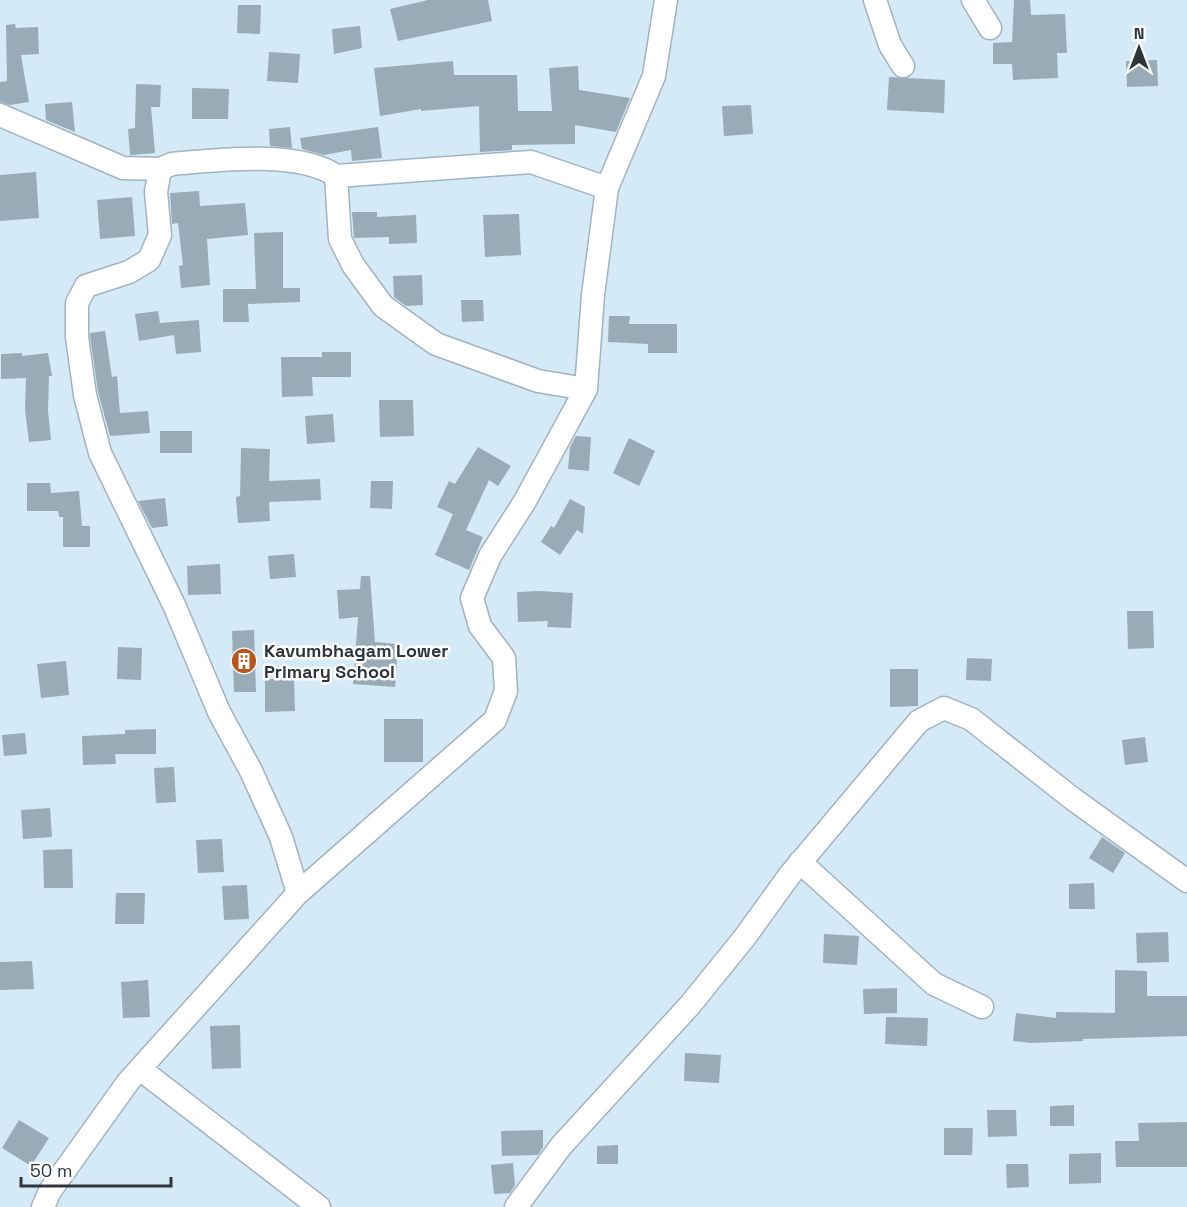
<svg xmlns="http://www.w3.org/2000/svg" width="1187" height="1207" viewBox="0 0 1187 1207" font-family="'Space Grotesk',sans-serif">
  <rect width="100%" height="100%" fill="#d5eaf7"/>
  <path fill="#98abb7" d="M 428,0 L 488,0 L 492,21 L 398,41 L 390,9 Z
    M 1014,0 L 1030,0 L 1031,15 L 1065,14 L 1067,53 L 1057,53 L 1058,78 L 1013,80 L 1012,64 L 993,64 L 993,43 L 1012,42 Z
    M 238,5 L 261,5 L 260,34 L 237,33 Z
    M 15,24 L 16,28 L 38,27 L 39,54 L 21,55 L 29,102 L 10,105 L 0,102 L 0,82 L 7,81 L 6,25 Z
    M 360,26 L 362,48 L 334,54 L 332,29 Z
    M 269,52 L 300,54 L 298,83 L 267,81 Z
    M 1157,60 L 1158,86 L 1127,87 L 1126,61 Z
    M 453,61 L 454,75 L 517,75 L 518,111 L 552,111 L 549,68 L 578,66 L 579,90 L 630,98 L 616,132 L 575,125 L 575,144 L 512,145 L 512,150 L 480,152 L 479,106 L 421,111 L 421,109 L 380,116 L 374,68 Z
    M 889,77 L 945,80 L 944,113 L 887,110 Z
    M 136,84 L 161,85 L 160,107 L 151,107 L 155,153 L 130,155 L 128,129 L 135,128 Z
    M 192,88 L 229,89 L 228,119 L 192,119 Z
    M 72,102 L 75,132 L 46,120 L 45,104 Z
    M 751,105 L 753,134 L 724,136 L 722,106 Z
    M 290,127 L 292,148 L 270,146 L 269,129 Z
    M 378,127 L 382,158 L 352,161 L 351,150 L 324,155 L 302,149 L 300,138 Z
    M 36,172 L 39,218 L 0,221 L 0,175 Z
    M 199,191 L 200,206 L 245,203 L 248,235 L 207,239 L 210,285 L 181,288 L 179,266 L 183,265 L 178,223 L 172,224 L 170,193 Z
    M 132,197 L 135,236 L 100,239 L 97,200 Z
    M 352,212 L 377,212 L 377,217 L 416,215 L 417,243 L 389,244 L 389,237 L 354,238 Z
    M 519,214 L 521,255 L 485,257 L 483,215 Z
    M 283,232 L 283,288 L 300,288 L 300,302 L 248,304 L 249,322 L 223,322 L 223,289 L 256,289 L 254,233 Z
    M 422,275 L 423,305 L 406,306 L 394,297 L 393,276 Z
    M 461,300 L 483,300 L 484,321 L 462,322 Z
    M 158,311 L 160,323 L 199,320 L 201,352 L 176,354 L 174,335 L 139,341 L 135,314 Z
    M 609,316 L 630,316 L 629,324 L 677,324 L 677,353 L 648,353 L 648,344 L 608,342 Z
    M 105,331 L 112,377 L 117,376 L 120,413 L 148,411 L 150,433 L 110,436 L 98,392 L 90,336 L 90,333 Z
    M 322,352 L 351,352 L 351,377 L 312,377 L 313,396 L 282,397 L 281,357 L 322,357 Z
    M 22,353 L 22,356 L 48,353 L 52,376 L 49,376 L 48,411 L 51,440 L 29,442 L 25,410 L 26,378 L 1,379 L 1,354 Z
    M 379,400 L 413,400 L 414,436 L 380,437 Z
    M 333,414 L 335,442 L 307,444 L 305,416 Z
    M 160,431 L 192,431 L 192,453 L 160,453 Z
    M 576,436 L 591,437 L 589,471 L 568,469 L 570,447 Z
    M 629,438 L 655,451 L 639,486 L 613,473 Z
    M 478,447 L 511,466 L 498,486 L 489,480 L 466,530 L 483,537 L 469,570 L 435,555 L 453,514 L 437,507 L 449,481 L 455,484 Z
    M 241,448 L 270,449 L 269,481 L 320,479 L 321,500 L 269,502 L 270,521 L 238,523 L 236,497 L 240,496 Z
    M 371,481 L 393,481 L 392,509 L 370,508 Z
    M 27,483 L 50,483 L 51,493 L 79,491 L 82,526 L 90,526 L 90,547 L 63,547 L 63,517 L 59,517 L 58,511 L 27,511 Z
    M 165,498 L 168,526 L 152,528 L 138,501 Z
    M 570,499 L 585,507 L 583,534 L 577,530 L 560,555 L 541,542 L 551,526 L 554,528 Z
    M 294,554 L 296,577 L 270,579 L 268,556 Z
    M 220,564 L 221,594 L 188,595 L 187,566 Z
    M 361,576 L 370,576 L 375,642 L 398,644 L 395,687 L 353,684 L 358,617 L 339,619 L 337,590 L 360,589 Z
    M 540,591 L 573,593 L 571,628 L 547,627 L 548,621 L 518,622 L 517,592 Z
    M 1127,611 L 1153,611 L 1154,648 L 1128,649 Z
    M 254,630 L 256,692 L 234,692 L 232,631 Z
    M 118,647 L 142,648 L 141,680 L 117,679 Z
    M 967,658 L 992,659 L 991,681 L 966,680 Z
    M 66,661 L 69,695 L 41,698 L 37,664 Z
    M 890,669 L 918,669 L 918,706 L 890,707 Z
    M 265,679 L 294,679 L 295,711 L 265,712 Z
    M 384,719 L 423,719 L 423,762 L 384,762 Z
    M 156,729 L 156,754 L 115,754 L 116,764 L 83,765 L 82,736 L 125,734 L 125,730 Z
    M 25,733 L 27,754 L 4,756 L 2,735 Z
    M 1145,737 L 1148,762 L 1125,765 L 1122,740 Z
    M 174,767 L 176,802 L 156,803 L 154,768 Z
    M 50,808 L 52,837 L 23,839 L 21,810 Z
    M 1102,837 L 1125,853 L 1113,873 L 1089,858 Z
    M 222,839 L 224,872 L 198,873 L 196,840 Z
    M 72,849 L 73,888 L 44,888 L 43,850 Z
    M 1094,883 L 1095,909 L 1069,909 L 1069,884 Z
    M 247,885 L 249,919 L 224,920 L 222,886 Z
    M 116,893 L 145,893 L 144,924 L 115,924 Z
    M 1168,932 L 1169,962 L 1137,963 L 1136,933 Z
    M 824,934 L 859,936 L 857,965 L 823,963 Z
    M 32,961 L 34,989 L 0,990 L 0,962 Z
    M 1115,970 L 1147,971 L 1147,996 L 1187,996 L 1187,1036 L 1083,1039 L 1083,1041 L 1032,1043 L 1013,1041 L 1016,1013 L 1056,1018 L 1056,1012 L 1115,1013 Z
    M 148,980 L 150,1017 L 123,1018 L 121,982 Z
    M 897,988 L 897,1013 L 864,1014 L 863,989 Z
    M 886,1017 L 928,1018 L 927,1046 L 885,1044 Z
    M 240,1025 L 241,1068 L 212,1069 L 210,1026 Z
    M 685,1053 L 721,1055 L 719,1083 L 684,1081 Z
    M 1074,1105 L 1074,1126 L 1050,1126 L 1050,1106 Z
    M 987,1110 L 1016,1110 L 1017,1136 L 988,1137 Z
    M 19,1120 L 49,1138 L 31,1166 L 2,1148 Z
    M 1187,1122 L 1187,1167 L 1116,1167 L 1115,1141 L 1139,1141 L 1138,1123 Z
    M 944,1128 L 973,1128 L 972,1155 L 944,1155 Z
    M 543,1130 L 543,1147 L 538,1155 L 502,1156 L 501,1131 Z
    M 618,1145 L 618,1164 L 597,1164 L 597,1146 Z
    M 1101,1153 L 1101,1183 L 1069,1184 L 1069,1154 Z
    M 513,1163 L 515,1185 L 510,1193 L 494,1194 L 491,1165 Z
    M 1006,1164 L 1028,1164 L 1029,1187 L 1007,1188 Z"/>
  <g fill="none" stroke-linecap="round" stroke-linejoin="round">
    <g stroke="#a0b4c0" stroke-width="25">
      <path id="minor" d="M 875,0 L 890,45 L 903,66
        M 973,0 L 990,28
        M 0,115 L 123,168 L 160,169
        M 336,176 L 531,162 L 607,188
        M 800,862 L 934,984 L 982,1007
        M 298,893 L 281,837 L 251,771 L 219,712 L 175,607 L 100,453 L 85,395 L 77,337 L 77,303 L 86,286 L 129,272 L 149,260 L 160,235 L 156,192 L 160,169 L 172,164 C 217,160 299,150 336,176 L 340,239 L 353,265 L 383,306 L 436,344 L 538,381 L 586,389
        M 140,1069 L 319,1207
        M 43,1207 L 50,1191 L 128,1082 L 298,893 L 495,720 L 506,691 L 504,658 L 480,626 L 472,598 L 490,556 L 525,501 L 586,389 L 593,295 L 607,188 L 654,76 L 666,0
        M 516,1207 L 561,1146 L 690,1005 L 745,937 L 789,876 L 919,721 L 944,708 L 971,719 L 1073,799 L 1187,881"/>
    </g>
    <use href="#minor" stroke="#fff" stroke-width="22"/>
  </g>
  <defs>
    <g id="building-disc" transform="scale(1.35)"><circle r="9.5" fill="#b9561c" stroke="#fff"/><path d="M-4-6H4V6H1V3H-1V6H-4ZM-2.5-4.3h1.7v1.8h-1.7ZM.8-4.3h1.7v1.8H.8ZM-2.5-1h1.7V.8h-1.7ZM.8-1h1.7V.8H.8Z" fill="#fff"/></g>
  </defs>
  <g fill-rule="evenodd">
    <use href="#building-disc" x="244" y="661"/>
  </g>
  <g text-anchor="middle" stroke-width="5" stroke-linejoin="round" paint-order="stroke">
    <g font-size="18" font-weight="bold" fill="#2e363b" stroke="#fff" text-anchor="start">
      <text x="264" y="657">Kavumbhagam Lower<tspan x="264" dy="21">Primary School</tspan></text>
    </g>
  </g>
  <g transform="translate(1139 48)" stroke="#ffffff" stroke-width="4.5" paint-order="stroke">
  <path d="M0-4.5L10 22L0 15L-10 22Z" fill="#2e363b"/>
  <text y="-9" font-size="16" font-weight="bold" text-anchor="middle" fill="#2e363b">N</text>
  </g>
  <path d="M21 1177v9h150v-9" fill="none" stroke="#2e363b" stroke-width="3"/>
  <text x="30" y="1177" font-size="18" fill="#2e363b" stroke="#ffffff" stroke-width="4.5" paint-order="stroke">50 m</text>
</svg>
